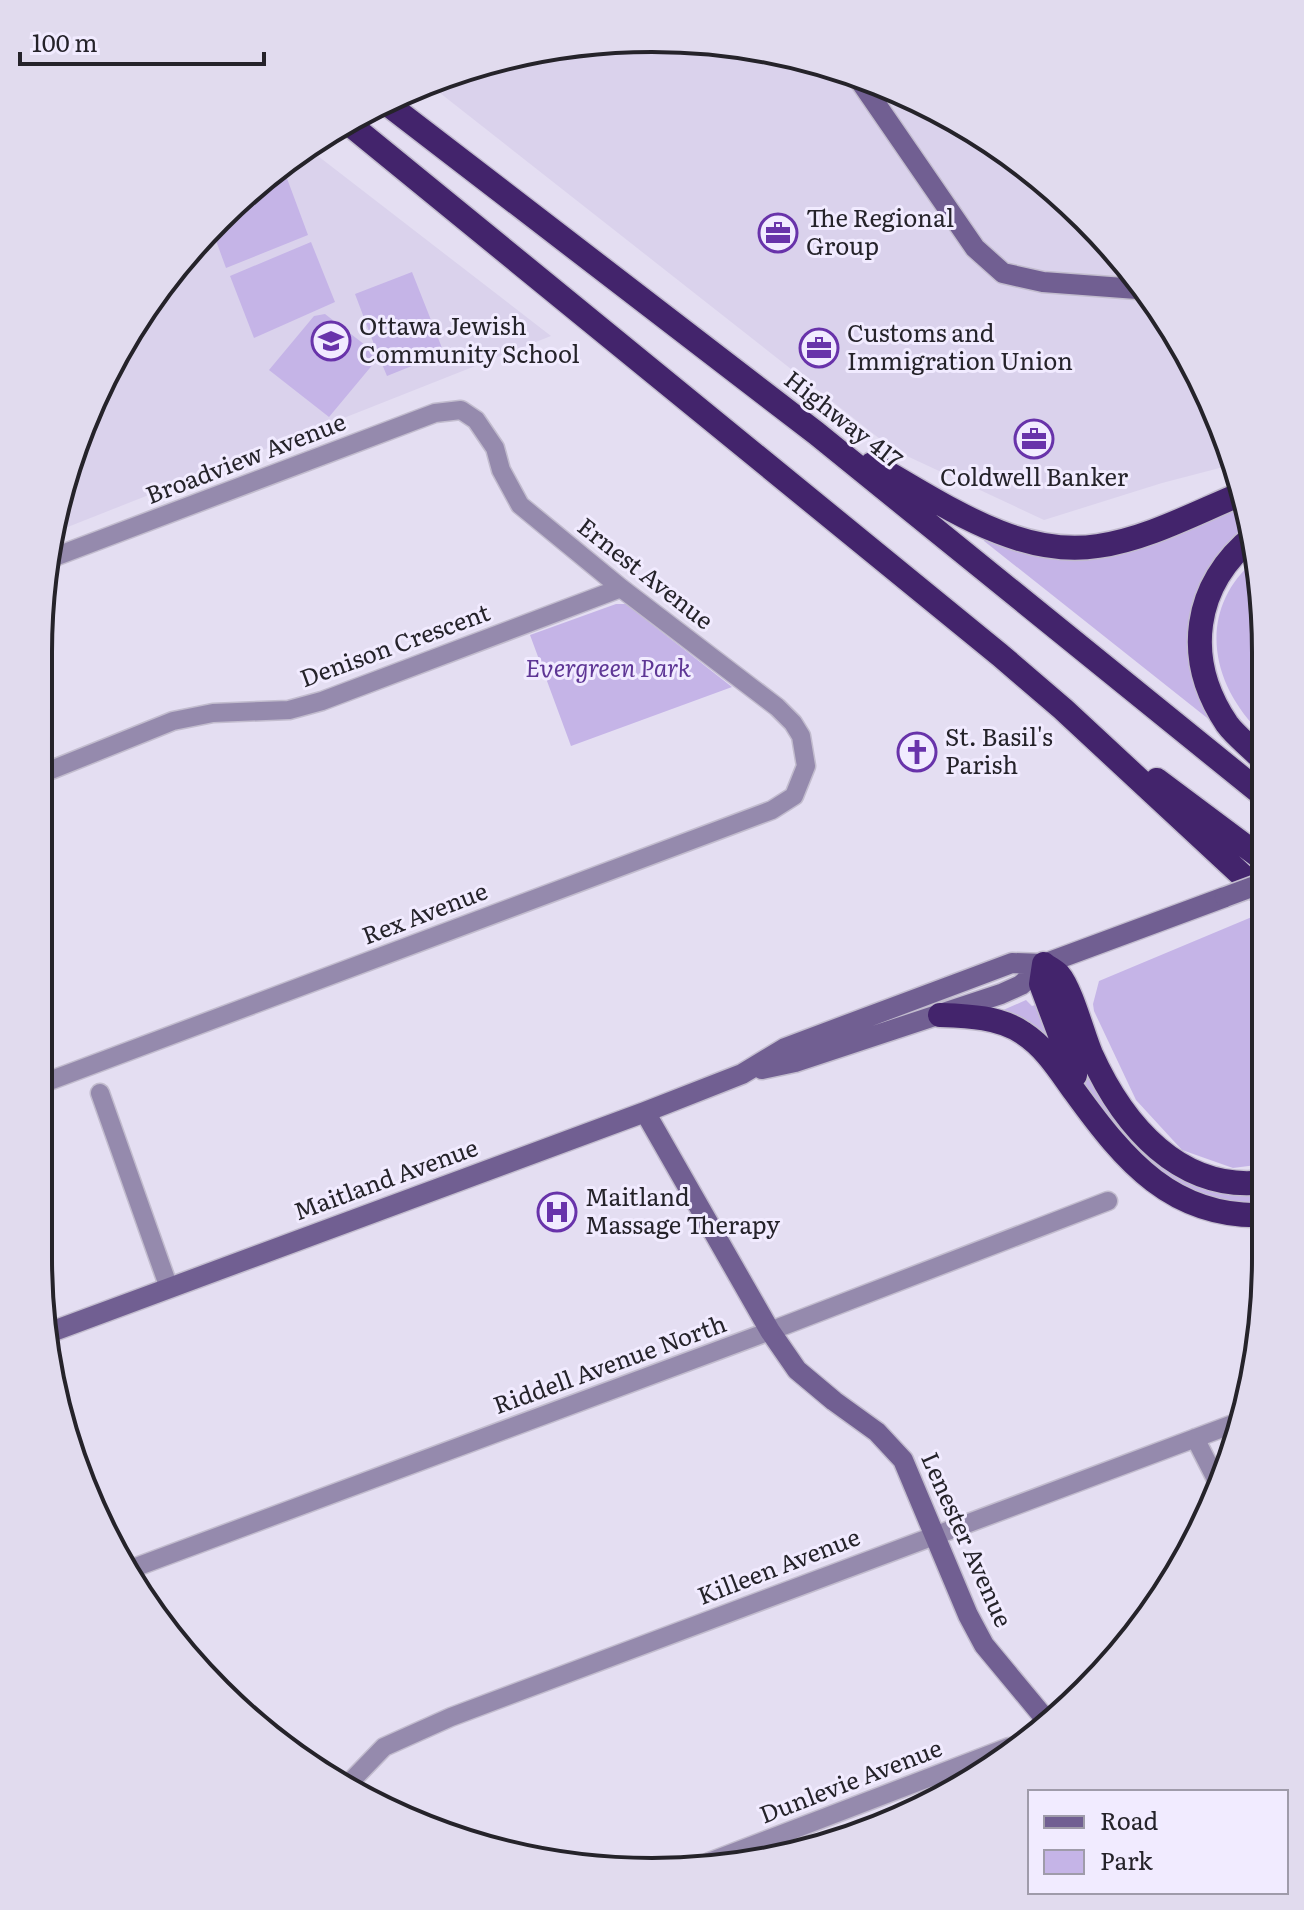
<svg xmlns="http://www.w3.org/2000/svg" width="1304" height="1910" font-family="Literata,serif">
<rect width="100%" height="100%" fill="#e4def2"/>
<path fill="#dad2ec" d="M 652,38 L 772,50 L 887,85 L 993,142 L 1086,218 L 1202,380 L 1231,465 L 1162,483 L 1044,520 L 894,450 L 426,82 L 533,50 Z
M 305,146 L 551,336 L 50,534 L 120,345 L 218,218 Z"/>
<path fill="#c5b4e7" d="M 285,173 L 308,235 L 226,268 L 211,227 C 230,202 257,185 285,173 Z
M 311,242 L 335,302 L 254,338 L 230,276 Z
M 412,272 L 444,353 L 387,376 L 379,357 L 329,417 L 269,370 L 314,316 L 325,314 L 378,355 L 355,294 Z
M 1244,502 L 1252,526 C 1237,543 1218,559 1206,577 C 1175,621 1189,677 1211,721 L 984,541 L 985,537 L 1047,558 L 1075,558 Z
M 1255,560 L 1257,729 C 1209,680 1198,608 1255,560 Z
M 616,604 L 626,604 L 732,687 L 571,746 L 530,635 Z
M 1259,914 L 1264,1164 L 1233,1168 L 1182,1150 L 1136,1100 L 1094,1011 L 1093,1004 L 1099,981 Z
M 1026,1000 L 1032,1006 L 1038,1004 L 1051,1045 L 1001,1011 Z
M 1065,1014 L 1173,1174 C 1202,1191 1231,1199 1265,1193 L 1265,1208 L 1256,1209 L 1175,1188 L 1097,1110 L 1078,1067 Z"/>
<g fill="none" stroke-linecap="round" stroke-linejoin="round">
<defs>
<path id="street" d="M 46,772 L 173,721 L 213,713 L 289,710 L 322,701 L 621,588
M 41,1084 L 772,810 L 794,796 L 806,766 L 801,736 L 793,723 L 777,707 L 621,588 L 520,505 L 501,470 L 495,448 L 476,420 L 461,410 L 435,413 L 49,559
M 100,1093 L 169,1288
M 1195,1438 L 1221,1489
M 128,1570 L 770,1331 L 1108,1201
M 354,1786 L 354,1778 L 384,1747 L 451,1717 L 1241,1421
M 709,1862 L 1009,1747"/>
<path id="secondary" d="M 856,75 L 975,248 L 1003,273 L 1043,282 L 1137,289
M 762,1069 L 795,1062 L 1001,994 L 1021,985 L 1044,964
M 645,1112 L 770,1331 L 797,1370 L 834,1401 L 877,1432 L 903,1460 L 968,1615 L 984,1645 L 1047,1721
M 48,1333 L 645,1112 L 742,1074 L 785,1048 L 1012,963 L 1044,964 L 1225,897"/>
<path id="highway" d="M 385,102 L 816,433 L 1258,791
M 347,122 L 1000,655 L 1063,709 L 1260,892
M 872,464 C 939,501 1017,559 1098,546 C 1147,539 1195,513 1241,494
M 1254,536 C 1193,584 1183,659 1227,724 C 1235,735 1248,745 1258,755
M 1157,780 L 1260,857
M 1044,964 C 1049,968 1055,971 1059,975 C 1071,989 1083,1035 1091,1054 C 1123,1125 1180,1193 1265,1182
M 1044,964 L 1041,984 L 1075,1075
M 940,1015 C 968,1016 1000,1017 1023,1033 C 1046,1048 1059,1070 1075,1092 C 1125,1161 1173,1219 1265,1215"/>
</defs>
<use href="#street" stroke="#c2bcce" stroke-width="21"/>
<use href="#secondary" stroke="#c2bcce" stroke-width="23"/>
<use href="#highway" stroke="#c2bcce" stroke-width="27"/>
<use href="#street" stroke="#958aad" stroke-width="18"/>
<use href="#secondary" stroke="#715f92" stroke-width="20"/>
<use href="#highway" stroke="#43246c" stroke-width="24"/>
<defs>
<path id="secondary-bridge" d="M 1225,897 L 1260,884"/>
</defs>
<use href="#secondary-bridge" stroke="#c2bcce" stroke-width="23" stroke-linecap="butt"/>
<use href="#secondary-bridge" stroke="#715f92" stroke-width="20"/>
</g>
<defs>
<symbol id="office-ring" viewBox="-11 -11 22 22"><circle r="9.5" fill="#f1ebff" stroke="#6833aa" stroke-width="1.5"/><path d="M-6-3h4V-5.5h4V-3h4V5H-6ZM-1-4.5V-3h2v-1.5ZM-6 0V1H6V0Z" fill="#6833aa"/></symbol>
<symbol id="school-ring" viewBox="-11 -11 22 22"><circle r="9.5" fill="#f1ebff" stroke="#6833aa" stroke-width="1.5"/><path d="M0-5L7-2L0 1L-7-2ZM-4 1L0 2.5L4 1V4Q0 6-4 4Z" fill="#6833aa"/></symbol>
<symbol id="church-ring" viewBox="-11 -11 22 22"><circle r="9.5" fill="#f1ebff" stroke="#6833aa" stroke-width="1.5"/><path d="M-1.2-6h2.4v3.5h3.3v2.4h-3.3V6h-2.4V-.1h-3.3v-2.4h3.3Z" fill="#6833aa"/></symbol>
<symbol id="hospital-ring" viewBox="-11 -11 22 22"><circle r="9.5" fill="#f1ebff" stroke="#6833aa" stroke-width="1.5"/><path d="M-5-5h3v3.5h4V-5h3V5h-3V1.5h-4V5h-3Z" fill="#6833aa"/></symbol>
</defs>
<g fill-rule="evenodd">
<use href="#office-ring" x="756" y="211" width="44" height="44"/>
<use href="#school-ring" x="309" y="319" width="44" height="44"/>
<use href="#office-ring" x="797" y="326" width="44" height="44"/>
<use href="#office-ring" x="1012" y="417" width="44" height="44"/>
<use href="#church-ring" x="895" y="730" width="44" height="44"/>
<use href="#hospital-ring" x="535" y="1190" width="44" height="44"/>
</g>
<g text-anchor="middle" stroke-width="6" stroke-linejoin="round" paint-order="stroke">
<g font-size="24" fill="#25232a" stroke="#f1ebff" text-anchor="start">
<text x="806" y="227">The Regional<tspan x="806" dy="28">Group</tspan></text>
<text x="359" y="335">Ottawa Jewish<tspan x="359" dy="28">Community School</tspan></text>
<text x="847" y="342">Customs and<tspan x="847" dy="28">Immigration Union</tspan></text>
<text x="1034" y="486" text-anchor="middle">Coldwell Banker</text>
<text x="945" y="746">St. Basil's<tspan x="945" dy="28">Parish</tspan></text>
<text x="585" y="1206">Maitland<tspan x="585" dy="28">Massage Therapy</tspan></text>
</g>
<g font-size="24" fill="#25232a" stroke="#f1ebff">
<text transform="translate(843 420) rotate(38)" y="8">Highway 417</text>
<text transform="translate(246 459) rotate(-21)" y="8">Broadview Avenue</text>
<text transform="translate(645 574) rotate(38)" y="8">Ernest Avenue</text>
<text transform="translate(395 646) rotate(-20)" y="8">Denison Crescent</text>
<text transform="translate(425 914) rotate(-21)" y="8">Rex Avenue</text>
<text transform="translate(386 1180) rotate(-20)" y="8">Maitland Avenue</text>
<text transform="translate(610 1365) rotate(-20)" y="8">Riddell Avenue North</text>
<text transform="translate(966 1540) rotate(66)" y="8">Lenester Avenue</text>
<text transform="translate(779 1567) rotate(-21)" y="8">Killeen Avenue</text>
<text transform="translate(851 1782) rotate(-21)" y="8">Dunlevie Avenue</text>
</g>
<g font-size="24" font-style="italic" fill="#5e3695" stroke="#f1ebff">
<text x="608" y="677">Evergreen Park</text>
</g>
</g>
<path d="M0 0H1304V1910H0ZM652 52H652A600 600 0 0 1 1252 652V1258A600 600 0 0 1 652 1858H652A600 600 0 0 1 52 1258V652A600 600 0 0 1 652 52Z" fill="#e1dbee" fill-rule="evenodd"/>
<path fill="none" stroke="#25232a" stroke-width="4" d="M652 52H652A600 600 0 0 1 1252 652V1258A600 600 0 0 1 652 1858H652A600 600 0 0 1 52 1258V652A600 600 0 0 1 652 52Z"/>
<rect x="1028" y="1790" width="260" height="104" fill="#f1ebff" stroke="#9f9baa" stroke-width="2"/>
<rect x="1044" y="1816" width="40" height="12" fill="#715f92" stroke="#9f9baa" stroke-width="2"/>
<text x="1100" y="1830" font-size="24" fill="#25232a">Road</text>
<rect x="1044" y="1850" width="40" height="24" fill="#c5b4e7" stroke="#9f9baa" stroke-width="2"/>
<text x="1100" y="1870" font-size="24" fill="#25232a">Park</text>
<path d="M20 52v12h244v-12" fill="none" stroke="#25232a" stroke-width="4"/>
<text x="32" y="52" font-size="24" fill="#25232a" stroke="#f1ebff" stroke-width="6" paint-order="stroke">100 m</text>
</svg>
